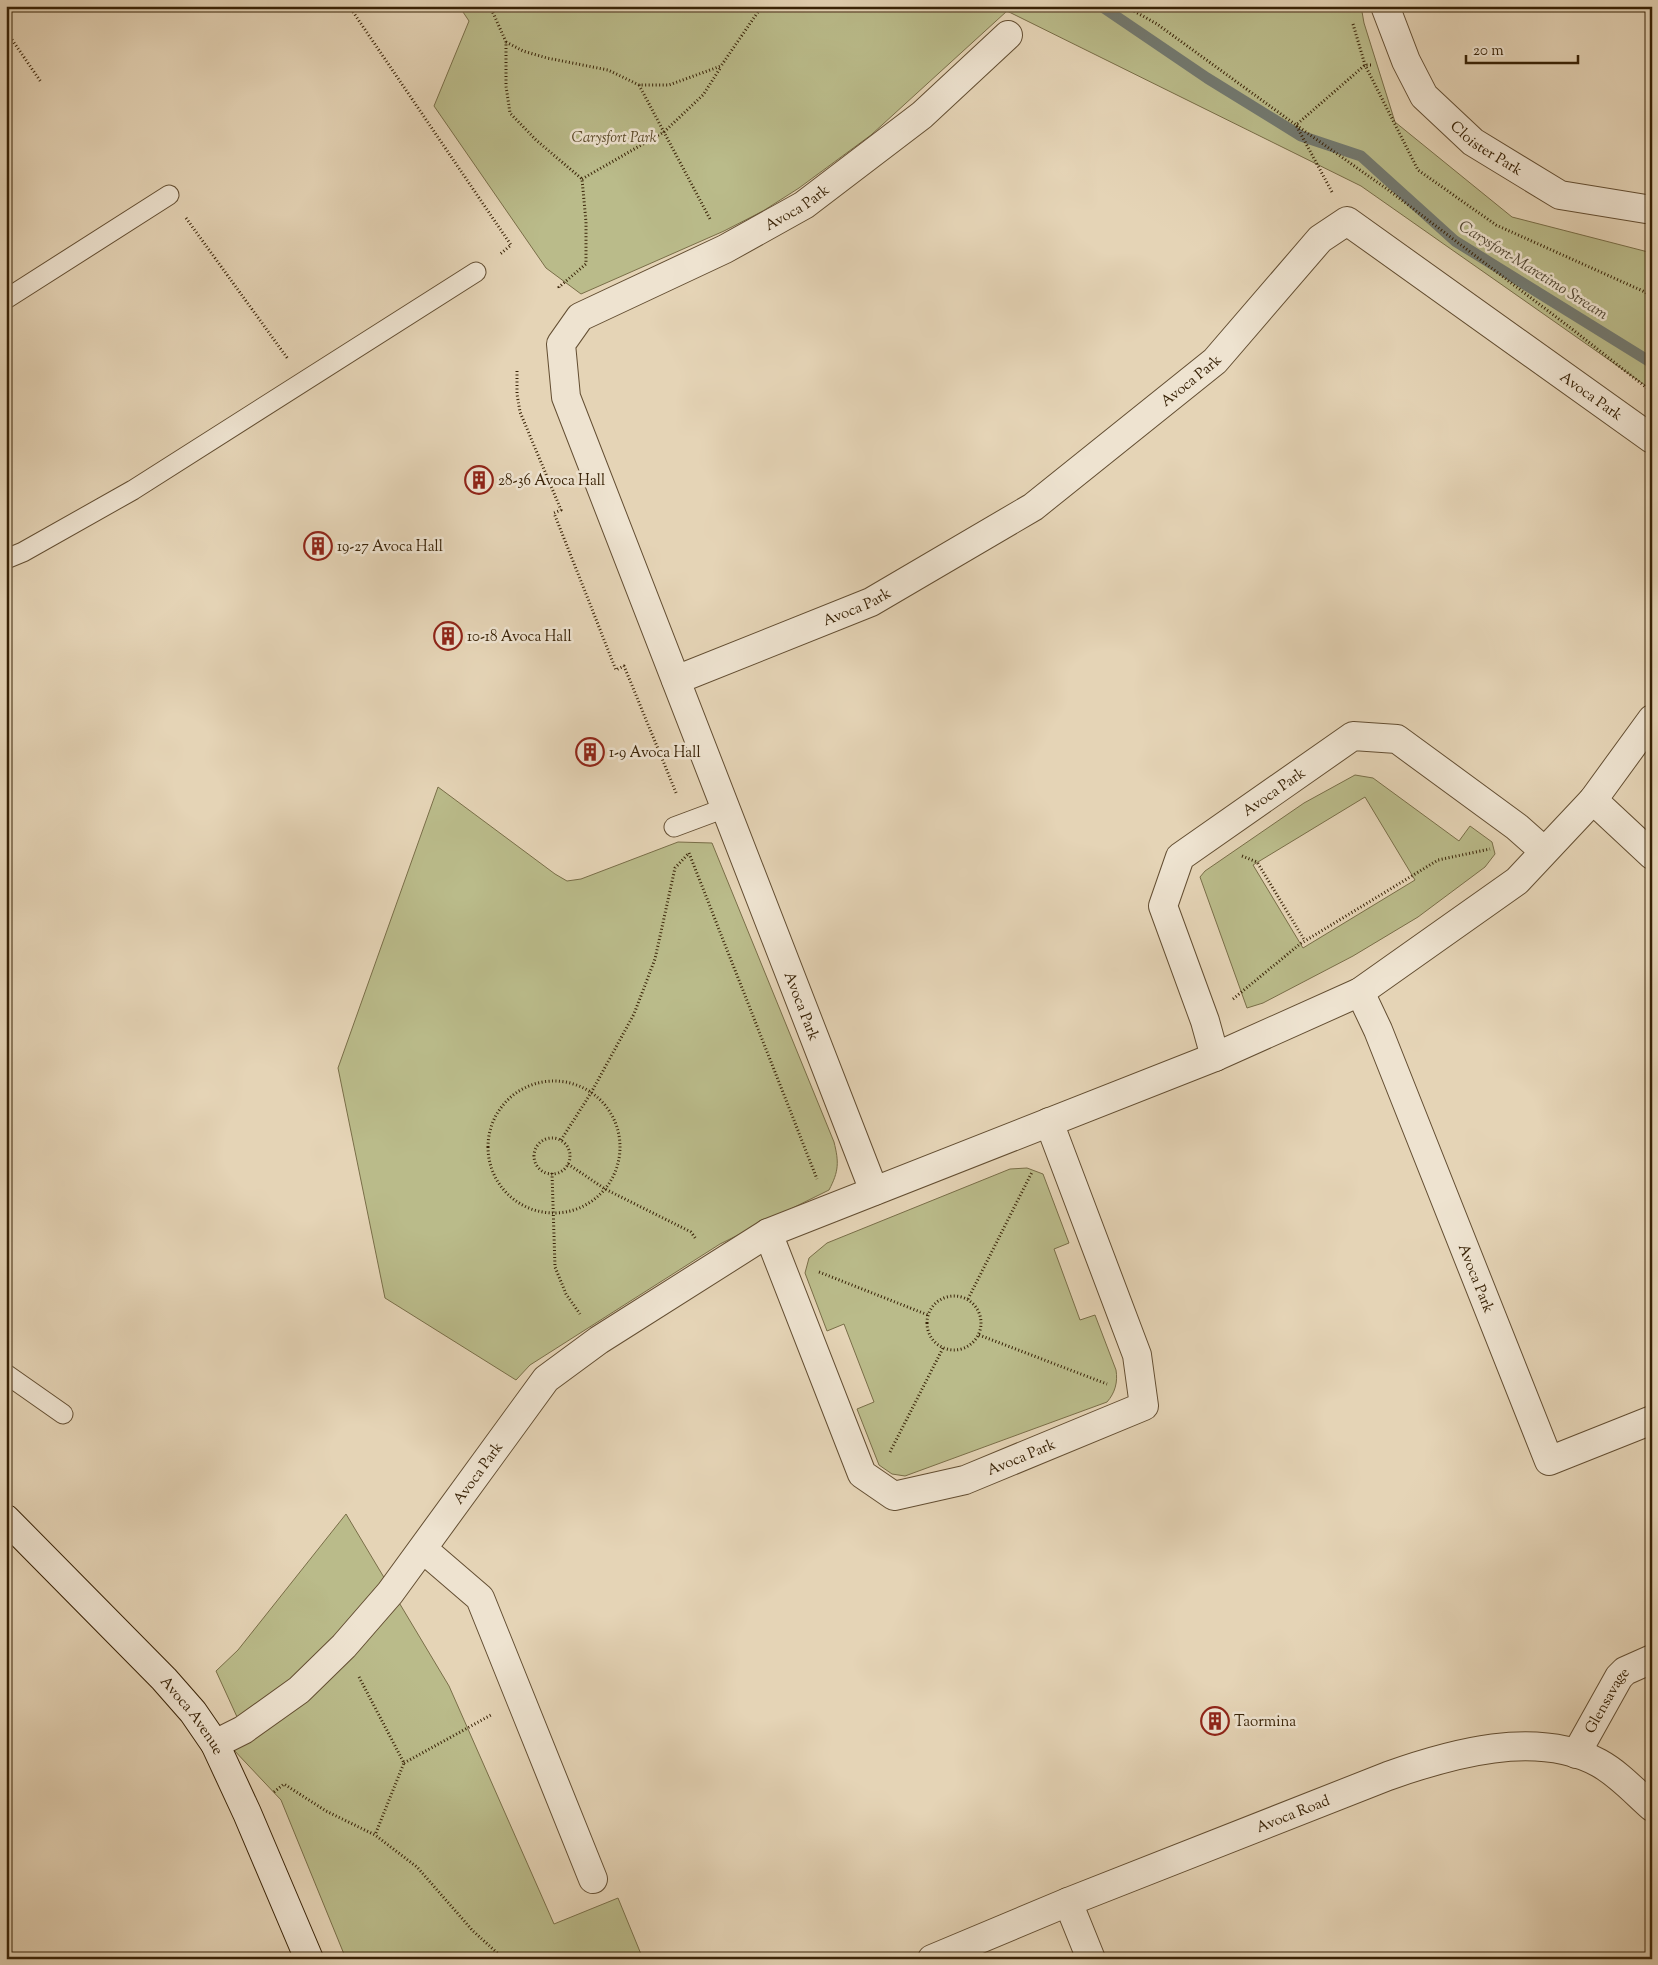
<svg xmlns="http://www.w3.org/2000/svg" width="1658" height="1965" font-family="'Sorts Mill Goudy',serif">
<rect width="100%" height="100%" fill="#e5d4b6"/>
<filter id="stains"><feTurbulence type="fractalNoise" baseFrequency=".004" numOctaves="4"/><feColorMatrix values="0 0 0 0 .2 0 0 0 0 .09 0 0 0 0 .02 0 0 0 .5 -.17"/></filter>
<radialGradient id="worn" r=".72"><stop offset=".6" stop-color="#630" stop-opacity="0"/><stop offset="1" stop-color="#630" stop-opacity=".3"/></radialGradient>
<path fill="#babb8a" stroke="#796e48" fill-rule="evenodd" d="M 459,6 L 1361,6 L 1364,23 L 1395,122 L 1512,217 L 1652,253 L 1652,390 L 1361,186 L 1007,11 L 871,135 L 799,188 L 763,211 L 724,231 L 581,294 L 546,268 L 434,106 L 469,21 Z
M 1355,775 L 1373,778 L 1459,841 L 1470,826 L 1492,842 L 1495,854 L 1485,867 L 1418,917 L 1353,956 L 1263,1003 L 1247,1008 L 1200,877 L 1205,871 L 1304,803 ZM 1365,797 L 1415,880 L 1303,948 L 1253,865 Z
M 438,787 L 555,874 L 567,881 L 581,879 L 678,842 L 712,843 L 834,1142 C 839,1162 839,1171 829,1190 L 720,1244 L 530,1365 L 516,1380 L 385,1298 L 338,1068 Z
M 1027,1168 L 1043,1174 L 1069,1243 L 1054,1249 L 1080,1320 L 1095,1315 L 1116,1370 C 1118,1382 1115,1393 1107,1402 L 905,1476 L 892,1474 L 879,1465 L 857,1409 L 874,1402 L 844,1324 L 827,1331 L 805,1273 L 809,1258 L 827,1243 L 1010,1169 Z
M 346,1514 L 449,1686 L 554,1924 L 618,1898 L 643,1959 L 346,1959 L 281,1800 L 231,1747 L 243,1730 L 216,1671 L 238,1650 Z"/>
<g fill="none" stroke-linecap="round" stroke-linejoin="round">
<path stroke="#737a71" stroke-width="11" d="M 1101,6 L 1207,78 L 1301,136 L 1361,156 L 1455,241 L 1652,363"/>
<defs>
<path id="lane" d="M 6,299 L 169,195
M 6,559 L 23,552 L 133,490 L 476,272
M 674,827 L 725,808
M 6,1374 L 63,1414"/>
<g id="street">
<path id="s1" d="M 1385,6 L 1406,61 L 1424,96 L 1473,142 L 1560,195 L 1652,210"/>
<path id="s2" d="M 676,680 L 871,602 L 1033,507 L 1215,361 L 1320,239 L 1347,221 L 1652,439"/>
<path d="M 1593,800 L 1652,855"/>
<path id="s3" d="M 1360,992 L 1378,1030 L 1549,1461 L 1652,1420"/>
<path id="s4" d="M 1215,1057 L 1205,1021 L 1163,906 L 1180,857 L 1353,736 L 1397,739 L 1517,827 L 1544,851"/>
<path id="s5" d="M 874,1191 L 566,397 L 561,344 L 580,317 L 725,249 L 804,205 L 922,115 L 1008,35"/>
<path id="s6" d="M 768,1233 L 862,1474 L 894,1496 L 965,1480 L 1144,1406 L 1137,1355 L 1049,1122"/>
<path d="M 423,1549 L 480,1598 L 593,1879"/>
<path id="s7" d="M 215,1744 L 243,1730 L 299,1690 L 344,1646 L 390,1593 L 546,1379 L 599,1340 L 768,1233 L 1215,1057 L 1360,992 L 1517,881 L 1593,800 L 1652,719"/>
<path id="s8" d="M 1576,1754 L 1619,1677 L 1625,1671 L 1652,1659"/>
<path d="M 1068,1902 L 1091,1959"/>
<path id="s9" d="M 932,1959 L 1068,1902 L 1388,1776 C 1450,1754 1536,1729 1599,1763 C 1619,1774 1635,1792 1652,1807"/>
</g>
<g id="secondary">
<path id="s10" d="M 6,1519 L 164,1679 L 193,1712 L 215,1744 L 247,1813 L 309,1959"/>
</g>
</defs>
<use href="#lane" stroke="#634e32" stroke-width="21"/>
<use href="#street" stroke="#634e32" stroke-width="30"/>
<use href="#secondary" stroke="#382206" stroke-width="30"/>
<path stroke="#382206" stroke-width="3" stroke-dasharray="1 2.5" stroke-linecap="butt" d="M 349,6 L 511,245 L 499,255
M 490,6 L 506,42 L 506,86 L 510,113 L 536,140 L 582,179 L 586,222 L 586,264 L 559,287 L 560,290
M 1125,6 L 1157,24 L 1296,125 L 1332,192
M 1353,24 L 1365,65 L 1418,170 L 1496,225 L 1645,292 L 1652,299
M 6,31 L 41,82
M 506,42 L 523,51 L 547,58 L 608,70 L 639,85 L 669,85 L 721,66 L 762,6
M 1371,65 L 1365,65 L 1296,125 L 1387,189 L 1572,329 L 1652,392
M 639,85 L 710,219
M 582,179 L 664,132 L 703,95 L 721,67
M 186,218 L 288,359
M 517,371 L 517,394 L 520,412 L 561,510 L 554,513 L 616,670 L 624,666 L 677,795
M 689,853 L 817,1179
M 1242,856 L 1257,862 L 1305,941
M 1233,999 L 1300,944 L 1438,860 L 1490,849
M488 1147a66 66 0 1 1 132 0a66 66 0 1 1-132 0Z
M534 1156a18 18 0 1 1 36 0a18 18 0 1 1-36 0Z
M 561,1140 L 591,1093 L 634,1014 L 655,959 L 675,868 L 688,854
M 568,1164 L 605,1189 L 691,1232 L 696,1239
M 552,1173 L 555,1267 L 566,1294 L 580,1314
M 819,1272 L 928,1315
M927 1323a27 27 0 1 1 54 0a27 27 0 1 1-54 0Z
M 968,1299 L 1032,1172
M 979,1335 L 1107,1384
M 890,1452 L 943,1348
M 359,1677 L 404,1763 L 375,1835
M 404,1763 L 491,1715
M 274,1792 L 284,1784 L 326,1811 L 375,1835 L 417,1867 L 473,1931 L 504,1959"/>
<use href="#lane" stroke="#eee3d0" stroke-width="19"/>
<use href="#street" stroke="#eee3d0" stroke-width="28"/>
<use href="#secondary" stroke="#eee3d0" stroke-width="28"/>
</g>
<defs>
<symbol id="building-ring" viewBox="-11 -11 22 22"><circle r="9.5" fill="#eee3d0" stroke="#8f2418" stroke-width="1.5"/><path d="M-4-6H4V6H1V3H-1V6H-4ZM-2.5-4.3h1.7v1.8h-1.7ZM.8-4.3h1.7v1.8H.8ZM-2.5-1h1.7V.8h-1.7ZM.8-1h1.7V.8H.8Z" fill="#8f2418"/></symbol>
</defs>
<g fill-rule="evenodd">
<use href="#building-ring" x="463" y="464" width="32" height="32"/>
<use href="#building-ring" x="302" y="530" width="32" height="32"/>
<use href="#building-ring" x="432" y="620" width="32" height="32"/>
<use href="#building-ring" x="574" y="736" width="32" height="32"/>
<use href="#building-ring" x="1199" y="1705" width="32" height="32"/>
</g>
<g text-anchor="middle" stroke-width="5" stroke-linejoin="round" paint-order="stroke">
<g font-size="15" font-style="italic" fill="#584827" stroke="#eee3d0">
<text x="614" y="142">Carysfort Park</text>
</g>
<g font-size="15" fill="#382206" stroke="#eee3d0">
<text dy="5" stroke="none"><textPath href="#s1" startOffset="180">Cloister Park</textPath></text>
<text dy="5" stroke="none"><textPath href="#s5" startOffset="1181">Avoca Park</textPath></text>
<text dy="5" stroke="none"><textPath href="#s2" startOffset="600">Avoca Park</textPath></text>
<text dy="5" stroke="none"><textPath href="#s2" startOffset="1125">Avoca Park</textPath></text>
<text dy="5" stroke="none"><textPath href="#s2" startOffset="195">Avoca Park</textPath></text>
<text dy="5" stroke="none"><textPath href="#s4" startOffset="326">Avoca Park</textPath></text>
<text transform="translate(802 1006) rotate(69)" y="5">Avoca Park</text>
<text dy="5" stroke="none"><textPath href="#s3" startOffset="309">Avoca Park</textPath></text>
<text dy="5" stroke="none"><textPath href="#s6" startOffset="431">Avoca Park</textPath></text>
<text dy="5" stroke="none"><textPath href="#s7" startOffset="382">Avoca Park</textPath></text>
<text dy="5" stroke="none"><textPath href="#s8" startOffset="62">Glensavage</textPath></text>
<text dy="5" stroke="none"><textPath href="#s10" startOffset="271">Avoca Avenue</textPath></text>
<text dy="5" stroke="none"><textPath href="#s9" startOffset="389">Avoca Road</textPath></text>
</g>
<g font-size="15" fill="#382206" stroke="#eee3d0" text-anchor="start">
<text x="498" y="485">28-36 Avoca Hall</text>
<text x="337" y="551">19-27 Avoca Hall</text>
<text x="467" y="641">10-18 Avoca Hall</text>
<text x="609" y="757">1-9 Avoca Hall</text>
<text x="1234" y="1726">Taormina</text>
</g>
<g font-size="16" font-style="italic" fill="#514733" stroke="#eee3d0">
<text transform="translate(1534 269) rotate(32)" y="6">Carysfort-Maretimo Stream</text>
</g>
</g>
<rect width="1658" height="1965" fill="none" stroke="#e5d4b6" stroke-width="25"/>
<rect x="8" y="8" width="1643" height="1950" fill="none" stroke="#382206" stroke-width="2.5"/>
<rect x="12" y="12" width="1633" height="1940" fill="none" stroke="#382206"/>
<path d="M1466 55v8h112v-8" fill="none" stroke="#382206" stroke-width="2.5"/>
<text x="1473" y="55" font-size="15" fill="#382206" stroke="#eee3d0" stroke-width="4" paint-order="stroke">20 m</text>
<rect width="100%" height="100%" filter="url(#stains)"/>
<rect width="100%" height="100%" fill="url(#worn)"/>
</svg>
